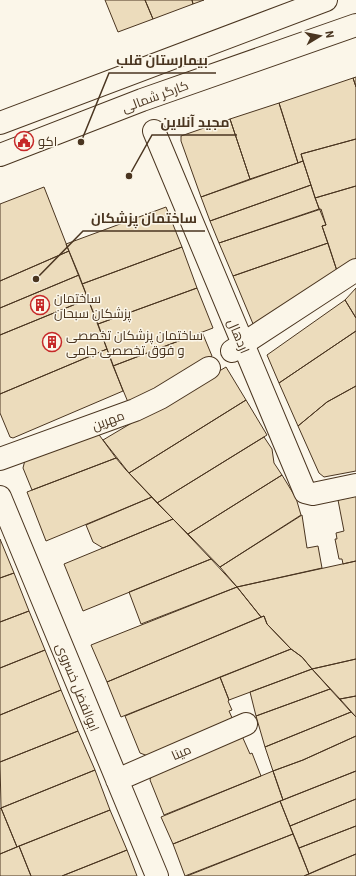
<svg xmlns="http://www.w3.org/2000/svg" width="356" height="876" font-family="'Roboto Condensed',Cairo,sans-serif">
<rect width="100%" height="100%" fill="#fbf6e9"/>
<path fill="#ecdcbc" stroke="#4a3520" d="M 105,0 L 145,0 L 153,19 L 118,32 Z
M 145,0 L 192,0 L 193,4 L 153,19 Z
M 192,0 L 204,0 L 193,4 Z
M 356,77 L 356,87 L 353,78 Z
M 353,78 L 356,87 L 356,139 L 301,154 L 303,161 L 298,163 L 279,103 Z
M 279,103 L 298,163 L 250,179 L 230,119 Z
M 230,119 L 250,179 L 201,197 L 181,141 L 181,136 Z
M 356,139 L 356,186 L 315,198 L 301,154 Z
M 303,161 L 311,185 L 210,221 L 201,197 Z
M 311,185 L 319,209 L 219,243 L 210,221 Z
M 356,186 L 356,263 L 338,274 L 322,226 L 326,225 L 315,198 Z
M 44,187 L 69,251 L 0,281 L 0,204 Z
M 166,207 L 182,247 L 82,284 L 66,244 Z
M 321,209 L 326,225 L 322,226 L 328,243 L 233,276 L 219,243 Z
M 328,243 L 338,274 L 256,331 L 233,276 Z
M 182,247 L 197,288 L 98,324 L 82,284 Z
M 69,251 L 79,275 L 0,308 L 0,281 Z
M 79,275 L 88,299 L 0,335 L 0,308 Z
M 197,288 L 213,328 L 113,366 L 98,324 Z
M 356,288 L 356,318 L 345,300 Z
M 88,299 L 107,349 L 0,394 L 0,335 Z
M 345,300 L 356,318 L 356,331 L 279,383 L 267,355 Z
M 356,331 L 356,386 L 327,402 L 298,426 L 279,383 Z
M 202,332 L 212,356 L 176,381 L 130,407 L 113,366 Z
M 107,349 L 123,391 L 13,438 L 10,437 L 0,413 L 0,394 Z
M 226,367 L 246,400 L 129,473 L 103,440 Z
M 356,386 L 356,471 L 324,477 L 319,473 L 298,426 L 327,402 Z
M 246,400 L 267,435 L 157,503 L 129,473 Z
M 97,432 L 116,458 L 32,490 L 23,468 L 25,460 Z
M 264,437 L 272,449 L 274,463 L 282,475 L 188,534 L 157,503 Z
M 116,458 L 126,470 L 152,497 L 46,541 L 27,492 Z
M 282,475 L 296,498 L 301,515 L 220,567 L 188,534 Z
M 356,496 L 356,561 L 343,564 L 342,559 L 339,559 L 335,539 L 337,539 L 336,533 L 344,531 L 338,500 Z
M 152,497 L 173,519 L 103,548 L 93,542 L 86,525 Z
M 302,515 L 307,548 L 318,546 L 322,568 L 237,587 L 220,567 Z
M 173,519 L 211,559 L 83,611 L 64,564 Z
M 0,539 L 14,573 L 0,578 Z
M 211,559 L 237,587 L 141,624 L 129,592 Z
M 356,561 L 356,659 L 312,669 L 302,657 L 291,649 L 267,624 L 264,616 L 261,617 L 237,587 Z
M 14,573 L 29,611 L 0,622 L 0,578 Z
M 237,587 L 261,617 L 107,682 L 91,645 Z
M 29,611 L 45,650 L 0,668 L 0,622 Z
M 264,616 L 267,624 L 291,649 L 121,717 L 107,682 Z
M 291,649 L 302,657 L 312,669 L 229,700 L 220,677 Z
M 45,650 L 61,690 L 0,715 L 0,668 Z
M 356,659 L 356,696 L 340,699 L 312,669 Z
M 312,669 L 330,689 L 256,716 L 250,692 Z
M 220,677 L 229,700 L 228,701 L 232,710 L 229,711 L 233,720 L 148,756 L 140,753 L 125,716 Z
M 330,689 L 351,712 L 265,747 L 256,716 Z
M 61,690 L 78,731 L 0,762 L 0,715 Z
M 356,696 L 356,717 L 340,699 Z
M 351,712 L 356,717 L 356,736 L 303,760 L 273,771 L 265,747 Z
M 78,731 L 95,770 L 1,808 L 0,762 Z
M 242,736 L 250,754 L 252,753 L 261,776 L 164,815 L 150,780 L 152,773 Z
M 356,736 L 356,771 L 283,800 L 273,771 L 303,760 Z
M 95,770 L 110,810 L 17,847 L 1,808 Z
M 273,771 L 283,800 L 173,844 L 161,817 Z
M 356,771 L 356,799 L 290,826 L 280,801 Z
M 356,799 L 356,826 L 299,848 L 290,826 Z
M 280,801 L 293,834 L 185,876 L 173,844 Z
M 1,808 L 17,847 L 0,854 L 0,809 Z
M 110,810 L 127,850 L 62,876 L 31,876 L 19,846 Z
M 356,826 L 356,854 L 309,874 L 299,848 Z
M 293,834 L 309,874 L 304,876 L 187,876 Z
M 19,846 L 31,876 L 0,876 L 0,854 Z
M 127,850 L 137,876 L 62,876 L 105,859 Z
M 356,854 L 356,876 L 304,876 L 322,868 Z"/>
<g fill="none" stroke-linecap="round" stroke-linejoin="round">
<defs>
<path id="minor" d="M 154,131 L 305,492 L 313,494 L 356,485
M 232,351 L 356,270
M 0,459 L 135,410 L 160,398 L 209,368
M 0,497 L 157,876
M 117,780 L 246,724"/>
<path id="major" d="M 0,123 L 326,0
M 0,155 L 142,100 L 356,25"/>
</defs>
<use href="#minor" stroke="#4a3520" stroke-width="24"/>
<use href="#major" stroke="#4a3520" stroke-width="24"/>
<use href="#minor" stroke="#fbf6e9" stroke-width="22"/>
<use href="#major" stroke="#fbf6e9" stroke-width="22"/>
</g>
<defs>
<symbol id="civic-ring" viewBox="-11 -11 22 22"><circle r="9.5" fill="#fbf6e9" stroke="#c62828" stroke-width="1.5"/><path d="M-.6-6.5H3V-4.5H.6V-3L4-1V1h2V6H-6V1h2V-1L-.6-3ZM-1.2 2.5V6h2.4V2.5Z" fill="#c62828"/></symbol>
<symbol id="building-ring" viewBox="-11 -11 22 22"><circle r="9.5" fill="#fbf6e9" stroke="#c62828" stroke-width="1.5"/><path d="M-4-6H4V6H1V3H-1V6H-4ZM-2.5-4.3h1.7v1.8h-1.7ZM.8-4.3h1.7v1.8H.8ZM-2.5-1h1.7V.8h-1.7ZM.8-1h1.7V.8H.8Z" fill="#c62828"/></symbol>
</defs>
<g fill-rule="evenodd">
<use href="#civic-ring" x="13" y="130" width="22" height="22"/>
<use href="#building-ring" x="29" y="294" width="22" height="22"/>
<use href="#building-ring" x="41" y="331" width="22" height="22"/>
</g>
<g text-anchor="middle" stroke-width="3" stroke-linejoin="round" paint-order="stroke">
<g font-size="13" fill="#4a3520" stroke="#fbf6e9">
<text transform="translate(155 96) rotate(-20)" y="5">کارگر شمالی</text>
<text transform="translate(239 336) rotate(67)" y="5">اردهال</text>
<text transform="translate(108 420) rotate(-20)" y="5">مهرین</text>
<text transform="translate(78 687) rotate(68)" y="5">ابوالفضل خسروی</text>
<text transform="translate(181 752) rotate(-24)" y="5">مینا</text>
</g>
<g font-size="13" fill="#4a3520" stroke="#fbf6e9" text-anchor="start">
<text x="38" y="146">اکو</text>
<text x="54" y="303">ساختمان<tspan x="54" dy="15">پزشکان سبحان</tspan></text>
<text x="66" y="340">ساختمان پزشکان تخصصی<tspan x="66" dy="15">و فوق تخصصی جامی</tspan></text>
</g>
</g>
<path fill="none" stroke="#4a3520" stroke-width="1.5" d="M81 142L109 73H216M129 176L152 135H237M36 279L83 231H205"/>
<g fill="#4a3520" stroke="#fbf6e9" stroke-width="1.5">
<circle cx="81" cy="142" r="4"/>
<circle cx="129" cy="176" r="4"/>
<circle cx="36" cy="279" r="4"/>
</g>
<g font-size="14" text-anchor="middle" font-weight="bold" fill="#4a3520" stroke="#fbf6e9" stroke-width="3" stroke-linejoin="round" paint-order="stroke">
<text x="162" y="65">بیمارستان قلب</text>
<text x="195" y="127">مجید آنلاین</text>
<text x="144" y="223">ساختمان پزشکان</text>
</g>
<g transform="translate(320 36) rotate(80)" stroke="#fbf6e9" stroke-width="3" paint-order="stroke">
<path d="M0-3L7 15L0 10L-7 15Z" fill="#4a3520"/>
<text y="-6" font-size="11" font-weight="bold" text-anchor="middle" fill="#4a3520">N</text>
</g>
</svg>
